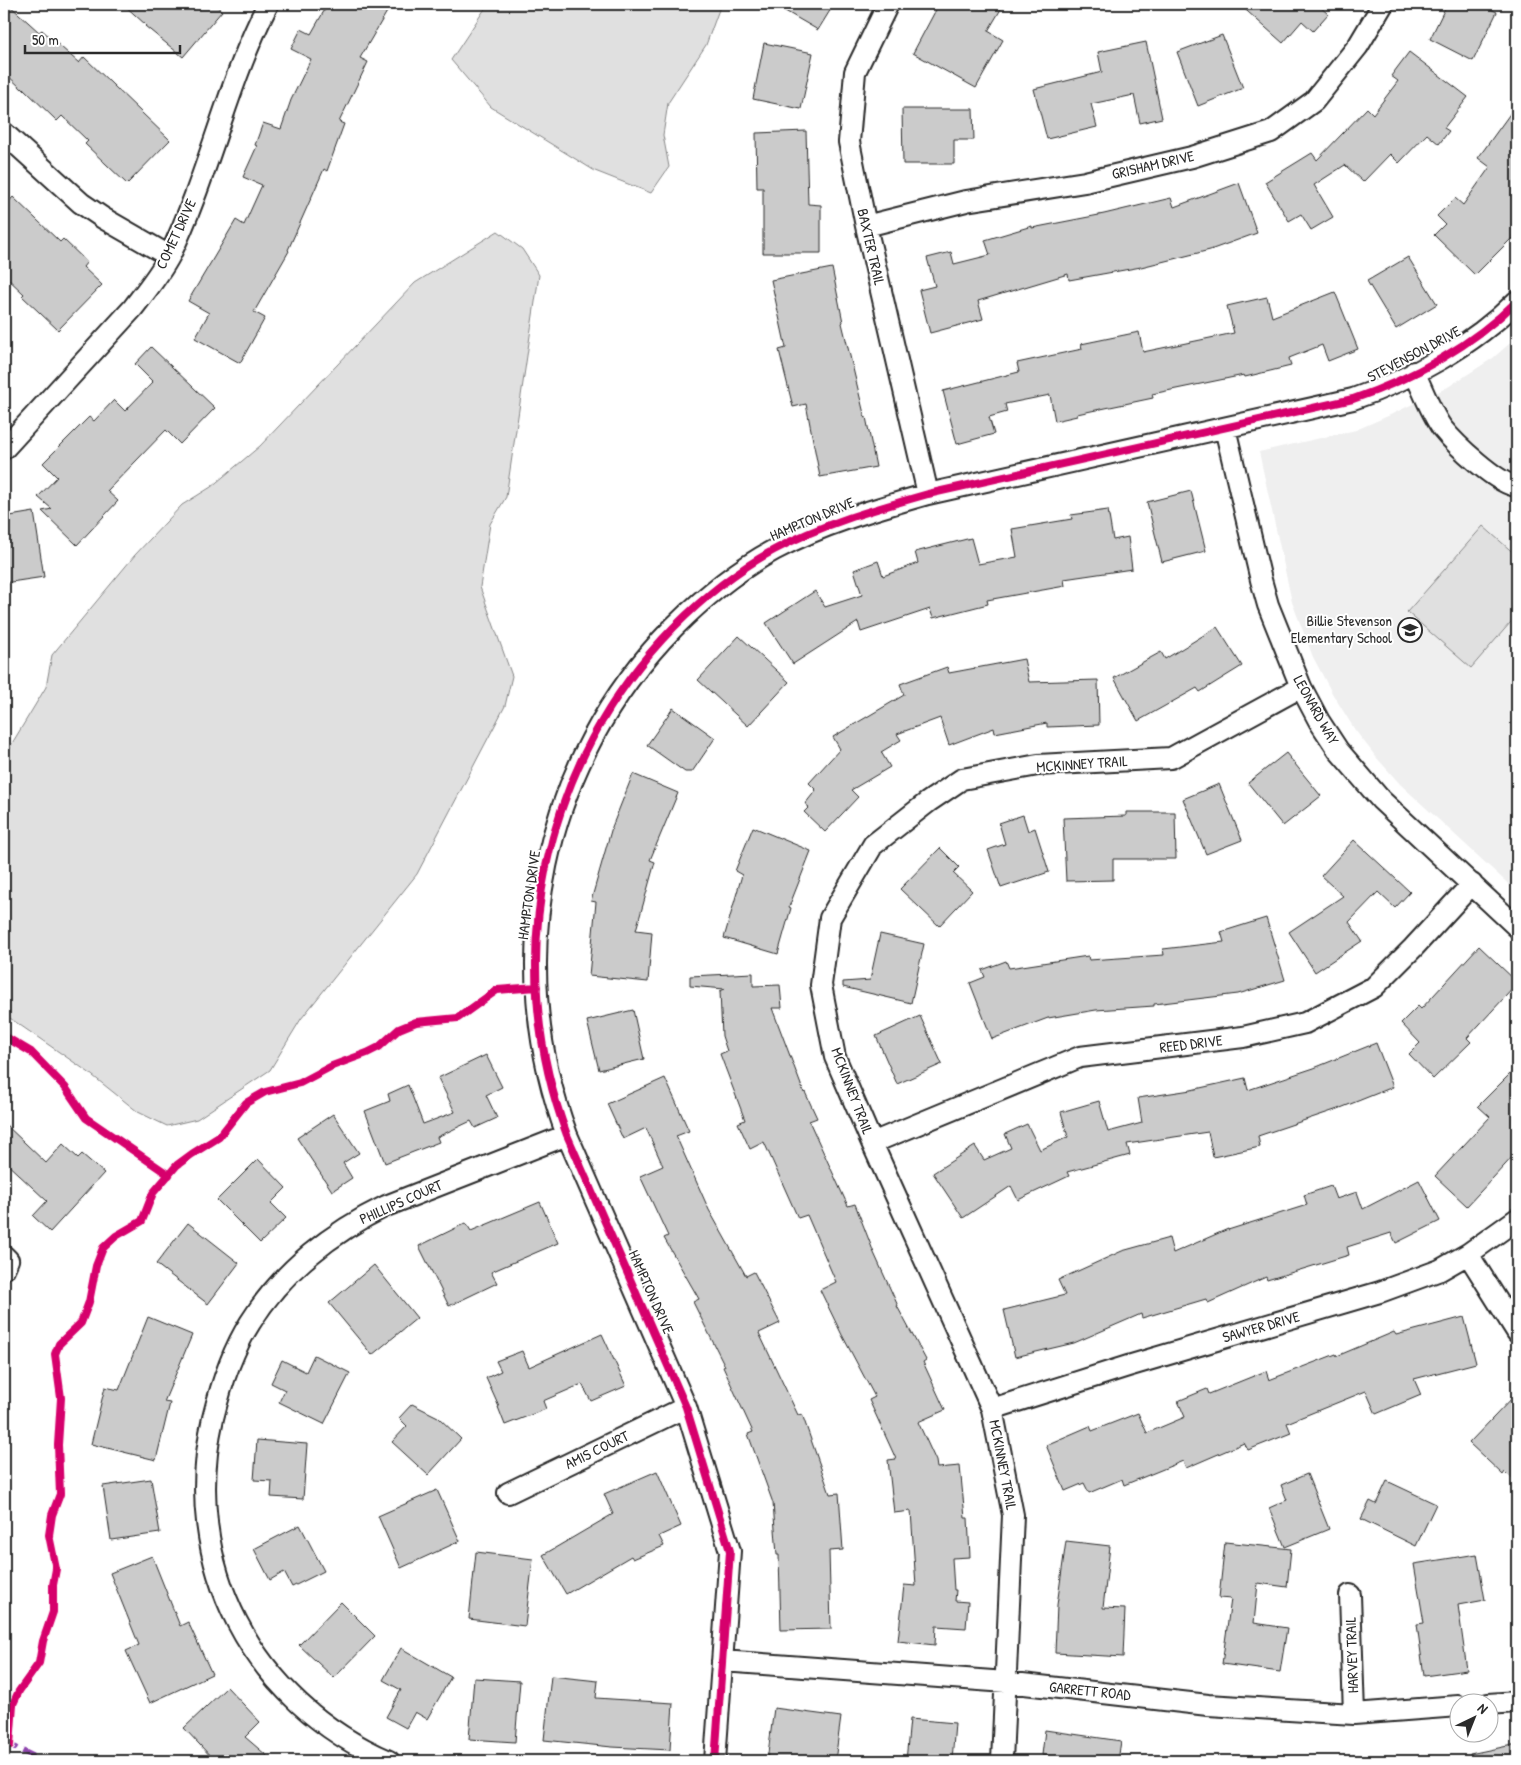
<svg xmlns="http://www.w3.org/2000/svg" width="1521" height="1765" font-family="'Patrick Hand',sans-serif">
<rect width="100%" height="100%" fill="#fff"/>
<filter id="ink" filterUnits="userSpaceOnUse"><feTurbulence type="fractalNoise" baseFrequency=".02" numOctaves="2"/><feDisplacementMap in="SourceGraphic" scale="10" xChannelSelector="R" yChannelSelector="G"/><feConvolveMatrix kernelMatrix="1 2 1 2 8 2 1 2 1" color-interpolation-filters="sRGB"/></filter>
<g filter="url(#ink)">
<path fill="#efefef" d="M 1517,337 L 1517,892 L 1400,784 L 1376,757 L 1355,730 L 1332,693 L 1313,657 L 1292,602 L 1259,452 L 1356,430 L 1388,416 L 1448,387 L 1493,358 Z"/>
<path fill="#e0e0e0" stroke="#868686" d="M 488,4 L 721,4 L 706,45 L 668,103 L 663,135 L 669,167 L 651,193 L 595,171 L 491,107 L 451,60 Z
M 498,231 L 522,249 L 539,275 L 506,497 L 490,524 L 480,587 L 512,676 L 505,706 L 417,874 L 301,1019 L 270,1070 L 197,1119 L 167,1126 L 138,1112 L 88,1072 L 4,1014 L 4,767 L 11,745 L 46,687 L 52,655 L 135,555 L 182,505 L 211,487 L 260,446 L 415,283 Z
M 1483,526 L 1517,556 L 1517,615 L 1471,668 L 1407,612 Z"/>
<path fill="#cbcbcb" stroke="#2b2b2b" d="M 4,4 L 8,4 L 39,32 L 42,30 L 79,63 L 84,57 L 170,140 L 127,184 L 85,144 L 88,141 L 62,116 L 57,121 L 23,88 L 22,89 L 4,72 Z
M 123,4 L 214,4 L 222,11 L 183,57 L 145,26 L 146,25 Z
M 328,4 L 378,4 L 388,10 L 360,58 L 368,62 L 339,122 L 344,124 L 327,171 L 324,169 L 288,250 L 289,251 L 254,312 L 265,318 L 240,363 L 195,338 L 209,313 L 188,301 L 236,220 L 244,225 L 262,185 L 243,177 L 257,146 L 255,145 L 263,123 L 281,129 L 291,100 L 311,59 L 291,49 L 301,29 L 311,34 Z
M 773,4 L 834,4 L 818,30 Z
M 939,4 L 1004,4 L 988,31 L 1003,40 L 976,88 L 913,53 Z
M 1239,4 L 1317,4 L 1328,14 L 1313,31 L 1302,21 L 1283,43 Z
M 1447,4 L 1480,4 L 1497,12 L 1473,61 L 1430,39 Z
M 1222,35 L 1243,88 L 1198,106 L 1177,52 Z
M 1146,42 L 1162,118 L 1140,123 L 1134,95 L 1091,104 L 1097,127 L 1047,139 L 1034,89 L 1102,72 L 1098,52 Z
M 764,43 L 813,53 L 801,109 L 753,99 Z
M 1409,52 L 1468,97 L 1444,128 L 1449,131 L 1439,144 L 1427,134 L 1399,163 L 1390,154 L 1363,182 L 1345,165 L 1314,185 L 1333,217 L 1311,230 L 1301,214 L 1289,221 L 1265,182 L 1312,153 L 1317,160 L 1367,108 L 1373,114 L 1398,81 L 1391,76 Z
M 1517,104 L 1517,233 L 1475,275 L 1434,235 L 1445,224 L 1437,216 L 1455,198 L 1463,205 L 1490,167 L 1478,158 Z
M 902,109 L 973,109 L 974,140 L 954,140 L 954,164 L 903,164 Z
M 806,131 L 808,204 L 821,205 L 821,253 L 763,253 L 763,188 L 757,188 L 756,133 Z
M 1239,183 L 1257,233 L 1210,250 L 1141,267 L 1069,280 L 1068,274 L 978,301 L 983,319 L 930,333 L 919,290 L 935,286 L 927,258 L 951,252 L 954,264 L 990,255 L 985,240 L 1032,226 L 1032,228 L 1104,214 L 1171,198 L 1174,207 Z
M 13,197 L 60,242 L 63,239 L 87,262 L 83,267 L 102,285 L 58,330 L 22,296 L 24,294 L 4,275 L 4,207 Z
M 1408,257 L 1437,304 L 1396,329 L 1367,281 Z
M 832,268 L 843,322 L 842,323 L 865,418 L 866,417 L 876,467 L 820,477 L 806,404 L 793,407 L 779,350 L 786,348 L 771,280 Z
M 1335,292 L 1358,349 L 1328,361 L 1322,345 L 1289,358 L 1291,366 L 1245,377 L 1244,375 L 1152,394 L 1153,398 L 1077,414 L 1077,416 L 1055,421 L 1050,395 L 1005,404 L 1007,412 L 989,417 L 994,434 L 957,444 L 943,391 L 1019,372 L 1017,363 L 1082,349 L 1081,344 L 1139,332 L 1143,352 L 1234,333 L 1227,306 L 1267,297 L 1272,317 Z
M 151,347 L 215,408 L 180,444 L 166,430 L 107,491 L 118,501 L 77,545 L 42,511 L 52,509 L 38,497 L 57,477 L 43,463 L 89,417 L 94,421 L 114,400 L 125,411 L 153,382 L 135,364 Z
M 1191,491 L 1206,551 L 1162,562 L 1147,502 Z
M 1108,510 L 1113,540 L 1128,537 L 1132,569 L 1064,579 L 1065,586 L 987,600 L 988,604 L 933,618 L 930,609 L 861,632 L 858,622 L 793,664 L 766,623 L 815,591 L 825,607 L 862,595 L 854,570 L 878,561 L 883,576 L 918,563 L 915,552 L 971,538 L 978,564 L 1017,557 L 1012,529 L 1072,519 L 1071,515 Z
M 34,512 L 44,577 L 4,583 L 4,517 Z
M 1217,627 L 1242,666 L 1200,692 L 1197,688 L 1138,721 L 1114,678 L 1161,652 L 1165,659 Z
M 739,636 L 789,682 L 748,726 L 698,680 Z
M 1024,659 L 1029,682 L 1098,680 L 1099,725 L 1047,727 L 1047,723 L 995,733 L 994,728 L 949,745 L 940,718 L 897,734 L 901,740 L 881,752 L 890,767 L 851,790 L 858,797 L 825,832 L 804,812 L 809,807 L 805,804 L 816,790 L 809,783 L 840,749 L 833,737 L 904,695 L 900,684 L 947,667 L 949,673 Z
M 673,708 L 715,738 L 692,772 L 685,772 L 647,745 Z
M 1286,753 L 1321,796 L 1283,826 L 1248,783 Z
M 633,774 L 678,793 L 650,860 L 655,862 L 636,930 L 652,932 L 648,982 L 589,976 L 596,902 L 591,901 L 612,827 Z
M 1219,784 L 1242,840 L 1206,854 L 1183,799 Z
M 1126,812 L 1175,812 L 1176,859 L 1113,859 L 1113,880 L 1066,881 L 1063,818 L 1126,816 Z
M 1023,815 L 1028,831 L 1035,828 L 1049,872 L 1001,888 L 988,850 L 1005,844 L 999,823 Z
M 753,827 L 811,851 L 789,907 L 791,908 L 778,954 L 724,938 L 742,875 L 735,871 Z
M 1354,840 L 1410,892 L 1395,908 L 1378,892 L 1349,922 L 1362,941 L 1315,972 L 1289,932 L 1343,896 L 1321,876 Z
M 940,848 L 959,867 L 953,873 L 972,891 L 939,926 L 900,889 Z
M 1266,918 L 1285,980 L 1238,994 L 1154,1004 L 1154,1006 L 1096,1010 L 1048,1018 L 992,1039 L 970,983 L 985,977 L 982,970 L 1006,961 L 1009,968 L 1088,956 L 1089,960 L 1164,955 L 1163,949 L 1224,942 L 1221,932 Z
M 880,934 L 924,944 L 911,1003 L 843,987 L 843,982 L 871,980 L 870,980 Z
M 1479,946 L 1517,982 L 1517,984 L 1467,1038 L 1471,1042 L 1433,1079 L 1409,1054 L 1420,1043 L 1401,1023 L 1418,1006 L 1421,1009 Z
M 753,973 L 753,986 L 780,985 L 782,1008 L 772,1008 L 804,1093 L 805,1092 L 817,1118 L 809,1121 L 848,1206 L 855,1204 L 874,1253 L 898,1306 L 897,1306 L 926,1360 L 923,1362 L 945,1410 L 918,1422 L 936,1461 L 937,1468 L 960,1466 L 965,1518 L 968,1518 L 970,1557 L 952,1558 L 954,1590 L 956,1590 L 955,1601 L 968,1602 L 966,1628 L 936,1626 L 935,1645 L 898,1641 L 904,1585 L 916,1586 L 911,1511 L 894,1513 L 888,1460 L 896,1459 L 869,1400 L 875,1397 L 842,1335 L 820,1290 L 836,1282 L 807,1215 L 798,1218 L 764,1142 L 750,1149 L 738,1123 L 745,1120 L 720,1054 L 727,1051 L 722,1036 L 720,991 L 725,989 L 690,986 L 690,976 Z
M 633,1010 L 644,1059 L 599,1070 L 587,1021 Z
M 920,1016 L 942,1064 L 897,1084 L 876,1036 Z
M 1376,1043 L 1393,1087 L 1338,1109 L 1258,1136 L 1260,1147 L 1213,1157 L 1208,1132 L 1127,1144 L 1130,1155 L 1067,1172 L 1069,1176 L 1018,1200 L 1011,1186 L 963,1218 L 933,1173 L 975,1146 L 984,1160 L 1011,1148 L 1005,1134 L 1027,1124 L 1040,1150 L 1068,1137 L 1061,1112 L 1099,1101 L 1108,1132 L 1142,1123 L 1138,1098 L 1191,1090 L 1245,1078 L 1248,1090 L 1314,1068 Z
M 486,1055 L 502,1087 L 486,1095 L 497,1118 L 475,1128 L 471,1121 L 437,1137 L 439,1142 L 385,1163 L 365,1111 L 390,1101 L 388,1094 L 408,1085 L 423,1124 L 455,1112 L 438,1078 Z
M 1517,1067 L 1517,1152 L 1467,1206 L 1435,1176 L 1490,1117 L 1478,1106 Z
M 665,1078 L 689,1131 L 676,1136 L 709,1210 L 746,1276 L 754,1272 L 780,1323 L 759,1333 L 798,1415 L 802,1414 L 830,1494 L 839,1493 L 843,1550 L 829,1551 L 831,1629 L 781,1630 L 779,1555 L 777,1555 L 773,1503 L 748,1434 L 753,1432 L 723,1367 L 725,1366 L 693,1302 L 699,1299 L 664,1238 L 668,1236 L 640,1176 L 663,1166 L 646,1128 L 623,1139 L 607,1104 Z
M 333,1114 L 359,1153 L 343,1163 L 352,1178 L 332,1191 L 297,1138 Z
M 4,1123 L 46,1163 L 63,1144 L 78,1158 L 82,1154 L 104,1173 L 50,1232 L 33,1216 L 47,1201 L 4,1161 Z
M 258,1159 L 286,1188 L 271,1203 L 286,1218 L 260,1243 L 217,1200 Z
M 1419,1180 L 1440,1221 L 1396,1243 L 1391,1233 L 1347,1247 L 1349,1255 L 1267,1280 L 1266,1277 L 1208,1303 L 1206,1299 L 1142,1318 L 1141,1314 L 1074,1343 L 1015,1357 L 1004,1310 L 1065,1295 L 1058,1280 L 1122,1251 L 1169,1238 L 1173,1253 L 1228,1229 L 1228,1230 L 1307,1205 L 1304,1195 L 1331,1186 L 1336,1199 L 1357,1192 L 1363,1209 Z
M 540,1202 L 558,1243 L 491,1272 L 497,1283 L 449,1306 L 419,1246 L 466,1223 L 471,1231 Z
M 188,1223 L 239,1263 L 208,1304 L 156,1264 Z
M 374,1265 L 417,1318 L 372,1355 L 329,1303 Z
M 148,1317 L 192,1335 L 164,1402 L 170,1403 L 156,1460 L 91,1444 L 105,1387 L 119,1390 Z
M 1464,1317 L 1476,1363 L 1414,1379 L 1421,1395 L 1376,1414 L 1366,1391 L 1287,1423 L 1291,1433 L 1248,1450 L 1244,1443 L 1186,1468 L 1183,1461 L 1124,1485 L 1122,1479 L 1089,1493 L 1084,1483 L 1065,1491 L 1046,1445 L 1090,1426 L 1092,1431 L 1138,1413 L 1147,1433 L 1185,1417 L 1178,1401 L 1207,1389 L 1209,1394 L 1266,1371 L 1269,1380 L 1336,1354 L 1337,1356 L 1394,1332 L 1396,1335 Z
M 602,1334 L 626,1386 L 591,1401 L 582,1384 L 543,1401 L 546,1409 L 505,1425 L 498,1407 L 499,1407 L 486,1378 L 501,1371 L 496,1361 L 522,1351 L 529,1367 Z
M 314,1355 L 350,1373 L 324,1424 L 279,1402 L 285,1390 L 271,1383 L 282,1360 L 306,1372 Z
M 1517,1393 L 1517,1484 L 1505,1472 L 1503,1475 L 1469,1443 Z
M 412,1404 L 438,1417 L 461,1439 L 428,1475 L 392,1442 L 407,1426 L 399,1418 Z
M 257,1440 L 307,1444 L 303,1499 L 271,1497 L 272,1481 L 254,1480 Z
M 657,1471 L 681,1526 L 659,1536 L 664,1546 L 633,1559 L 631,1556 L 566,1594 L 543,1555 L 613,1514 L 604,1494 Z
M 1307,1474 L 1329,1529 L 1285,1547 L 1269,1508 L 1287,1500 L 1281,1485 Z
M 151,1479 L 160,1533 L 111,1540 L 103,1486 Z
M 1387,1481 L 1436,1504 L 1416,1546 L 1361,1519 L 1370,1501 L 1376,1504 Z
M 437,1490 L 460,1541 L 401,1568 L 378,1516 Z
M 300,1525 L 324,1571 L 292,1587 L 284,1572 L 270,1580 L 254,1549 Z
M 1066,1541 L 1110,1546 L 1103,1608 L 1125,1609 L 1123,1657 L 1055,1653 L 1057,1605 Z
M 1225,1542 L 1291,1549 L 1287,1587 L 1258,1583 L 1254,1623 L 1287,1628 L 1280,1672 L 1222,1664 L 1231,1599 L 1219,1598 Z
M 476,1552 L 533,1559 L 525,1626 L 469,1619 Z
M 1477,1554 L 1485,1600 L 1458,1605 L 1467,1670 L 1424,1676 L 1417,1624 L 1424,1623 L 1414,1564 Z
M 152,1556 L 180,1626 L 188,1622 L 212,1674 L 150,1703 L 126,1651 L 139,1645 L 110,1573 Z
M 341,1602 L 375,1636 L 334,1678 L 299,1645 Z
M 401,1648 L 451,1677 L 427,1719 L 415,1712 L 406,1728 L 386,1717 L 401,1690 L 383,1680 Z
M 551,1676 L 598,1681 L 596,1698 L 673,1703 L 670,1750 L 612,1747 L 544,1740 Z
M 474,1678 L 520,1681 L 515,1742 L 469,1739 Z
M 227,1687 L 260,1722 L 245,1737 L 273,1761 L 215,1761 L 184,1728 Z
M 774,1708 L 841,1717 L 835,1761 L 767,1761 Z
M 910,1719 L 955,1723 L 952,1761 L 906,1761 Z
M 1045,1730 L 1121,1741 L 1118,1761 L 1069,1761 L 1069,1759 L 1042,1755 Z
M 1517,1744 L 1517,1761 L 1471,1761 L 1470,1754 Z"/>
<g fill="none" stroke-linecap="round" stroke-linejoin="round">
<defs>
<path id="minor" d="M 888,4 L 855,72 L 849,142 L 866,226 L 928,494
M 4,133 L 81,203 L 103,218 L 169,256
M 866,226 L 966,201 L 1085,182 L 1192,157 L 1271,132 L 1314,101 L 1358,46 L 1383,4
M 1414,372 C 1423,390 1430,411 1442,428 C 1454,443 1498,485 1517,486
M 1225,428 L 1261,580 L 1268,605 L 1301,687 L 1319,721 L 1338,750 L 1381,800 L 1517,927
M 4,449 L 133,308 C 146,291 160,274 170,255 C 209,174 227,84 268,4
M 872,1143 L 1080,1057 L 1243,1037 L 1305,1023 L 1374,987 L 1413,948 L 1472,884
M 1468,1254 L 1517,1332
M 4,1256 L 8,1260 L 4,1269
M 992,1409 L 1128,1366 L 1380,1292 L 1440,1270 L 1468,1254 L 1517,1219
M 508,1493 L 686,1407
M 1350,1595 L 1354,1714
M 722,1661 L 1006,1682 L 1208,1705 L 1354,1714 L 1458,1706
M 1488,1704 L 1517,1702
M 389,1761 C 252,1702 180,1564 213,1418 C 221,1385 232,1351 250,1323 C 282,1271 332,1232 386,1206 L 567,1135
M 715,1761 L 730,1551 L 686,1407 L 567,1135 C 501,959 542,761 674,627 C 703,598 737,570 774,550 C 822,524 875,509 928,494 L 1353,399 C 1412,379 1473,345 1517,301
M 1002,1761 L 1013,1515 L 992,1409 L 872,1143 L 835,1057 L 821,985 L 830,918 L 873,845 L 928,802 L 962,779 L 1038,765 L 1171,758 L 1301,687"/>
</defs>
<use href="#minor" stroke="#2b2b2b" stroke-width="24"/>
<use href="#minor" stroke="#fff" stroke-width="20"/>
<path stroke="#8e44ad" stroke-width="6" stroke-dasharray="12 6" stroke-linecap="butt" d="M 6,1745 L 10,1745 L 43,1761"/>
<defs>
<path id="cycleway" d="M 4,1036 L 31,1052 L 65,1087 L 86,1118 L 169,1175
M 10,1745 L 13,1704 L 19,1691 L 39,1663 L 43,1641 L 53,1612 L 53,1585 L 56,1569 L 49,1535 L 52,1515 L 60,1494 L 58,1445 L 61,1398 L 55,1354 L 59,1344 L 81,1323 L 89,1302 L 96,1266 L 103,1248 L 116,1236 L 142,1221 L 153,1193 L 177,1165 L 192,1154 L 219,1137 L 246,1103 L 265,1092 L 300,1083 L 332,1066 L 367,1053 L 379,1047 L 399,1029 L 416,1022 L 458,1018 L 497,990 L 537,987
M 715,1761 L 730,1551 L 686,1407 L 567,1135 C 501,959 542,761 674,627 C 703,598 737,570 774,550 C 822,524 875,509 928,494 L 1353,399 C 1412,379 1473,345 1517,301"/>
</defs>
<use href="#cycleway" stroke="#fff" stroke-width="11"/>
<use href="#cycleway" stroke="#d6006c" stroke-width="8"/>
</g>
</g>
<defs>
<symbol id="school-ring" viewBox="-11 -11 22 22"><circle r="9.5" fill="#fff" stroke="#2b2b2b" stroke-width="1.5"/><path d="M0-5L7-2L0 1L-7-2ZM-4 1L0 2.5L4 1V4Q0 6-4 4Z" fill="#2b2b2b"/></symbol>
</defs>
<g fill-rule="evenodd">
<use href="#school-ring" x="1396" y="616" width="28" height="28"/>
</g>
<g text-anchor="middle" stroke-width="4" stroke-linejoin="round" paint-order="stroke">
<g font-size="15" fill="#2b2b2b" stroke="#fff">
<text transform="translate(1153 165) rotate(-13)" y="5">GRISHAM DRIVE</text>
<text transform="translate(176 234) rotate(-65)" y="5">COMET DRIVE</text>
<text transform="translate(871 247) rotate(77)" y="5">BAXTER TRAIL</text>
<text transform="translate(1414 354) rotate(-28)" y="5">STEVENSON DRIVE</text>
<text transform="translate(812 519) rotate(-23)" y="5">HAMPTON DRIVE</text>
<text transform="translate(1316 710) rotate(61)" y="5">LEONARD WAY</text>
<text transform="translate(1082 764) rotate(-4)" y="5">MCKINNEY TRAIL</text>
<text transform="translate(529 895) rotate(-82)" y="5">HAMPTON DRIVE</text>
<text transform="translate(1191 1044) rotate(-7)" y="5">REED DRIVE</text>
<text transform="translate(852 1091) rotate(69)" y="5">MCKINNEY TRAIL</text>
<text transform="translate(401 1202) rotate(-24)" y="5">PHILLIPS COURT</text>
<text transform="translate(651 1292) rotate(66)" y="5">HAMPTON DRIVE</text>
<text transform="translate(1261 1327) rotate(-16)" y="5">SAWYER DRIVE</text>
<text transform="translate(597 1450) rotate(-26)" y="5">AMIS COURT</text>
<text transform="translate(1003 1465) rotate(79)" y="5">MCKINNEY TRAIL</text>
<text transform="translate(1352 1655) rotate(-92)" y="5">HARVEY TRAIL</text>
<text transform="translate(1090 1691) rotate(6)" y="5">GARRETT ROAD</text>
</g>
<g font-size="15" fill="#2b2b2b" stroke="#fff" text-anchor="end">
<text x="1392" y="626">Billie Stevenson<tspan x="1392" dy="17">Elementary School</tspan></text>
</g>
</g>
<rect width="1521" height="1765" fill="none" stroke="#fff" stroke-width="20"/>
<rect x="10" y="10" width="1501" height="1745" fill="none" stroke="#2b2b2b" stroke-width="2" filter="url(#ink)"/>
<g transform="translate(1474 1718) rotate(43)"><circle r="24" fill="#ffffff" stroke="#aaaaaa"/>
<path d="M0-4L9 19L0 12L-9 19Z" fill="#2b2b2b"/>
<text y="-8" font-size="14" font-weight="bold" text-anchor="middle" fill="#2b2b2b">N</text>
</g>
<path d="M25 45v8h155v-8" fill="none" stroke="#2b2b2b" stroke-width="2.5"/>
<text x="32" y="45" font-size="15" fill="#2b2b2b" stroke="#ffffff" stroke-width="4" paint-order="stroke">50 m</text>
</svg>
